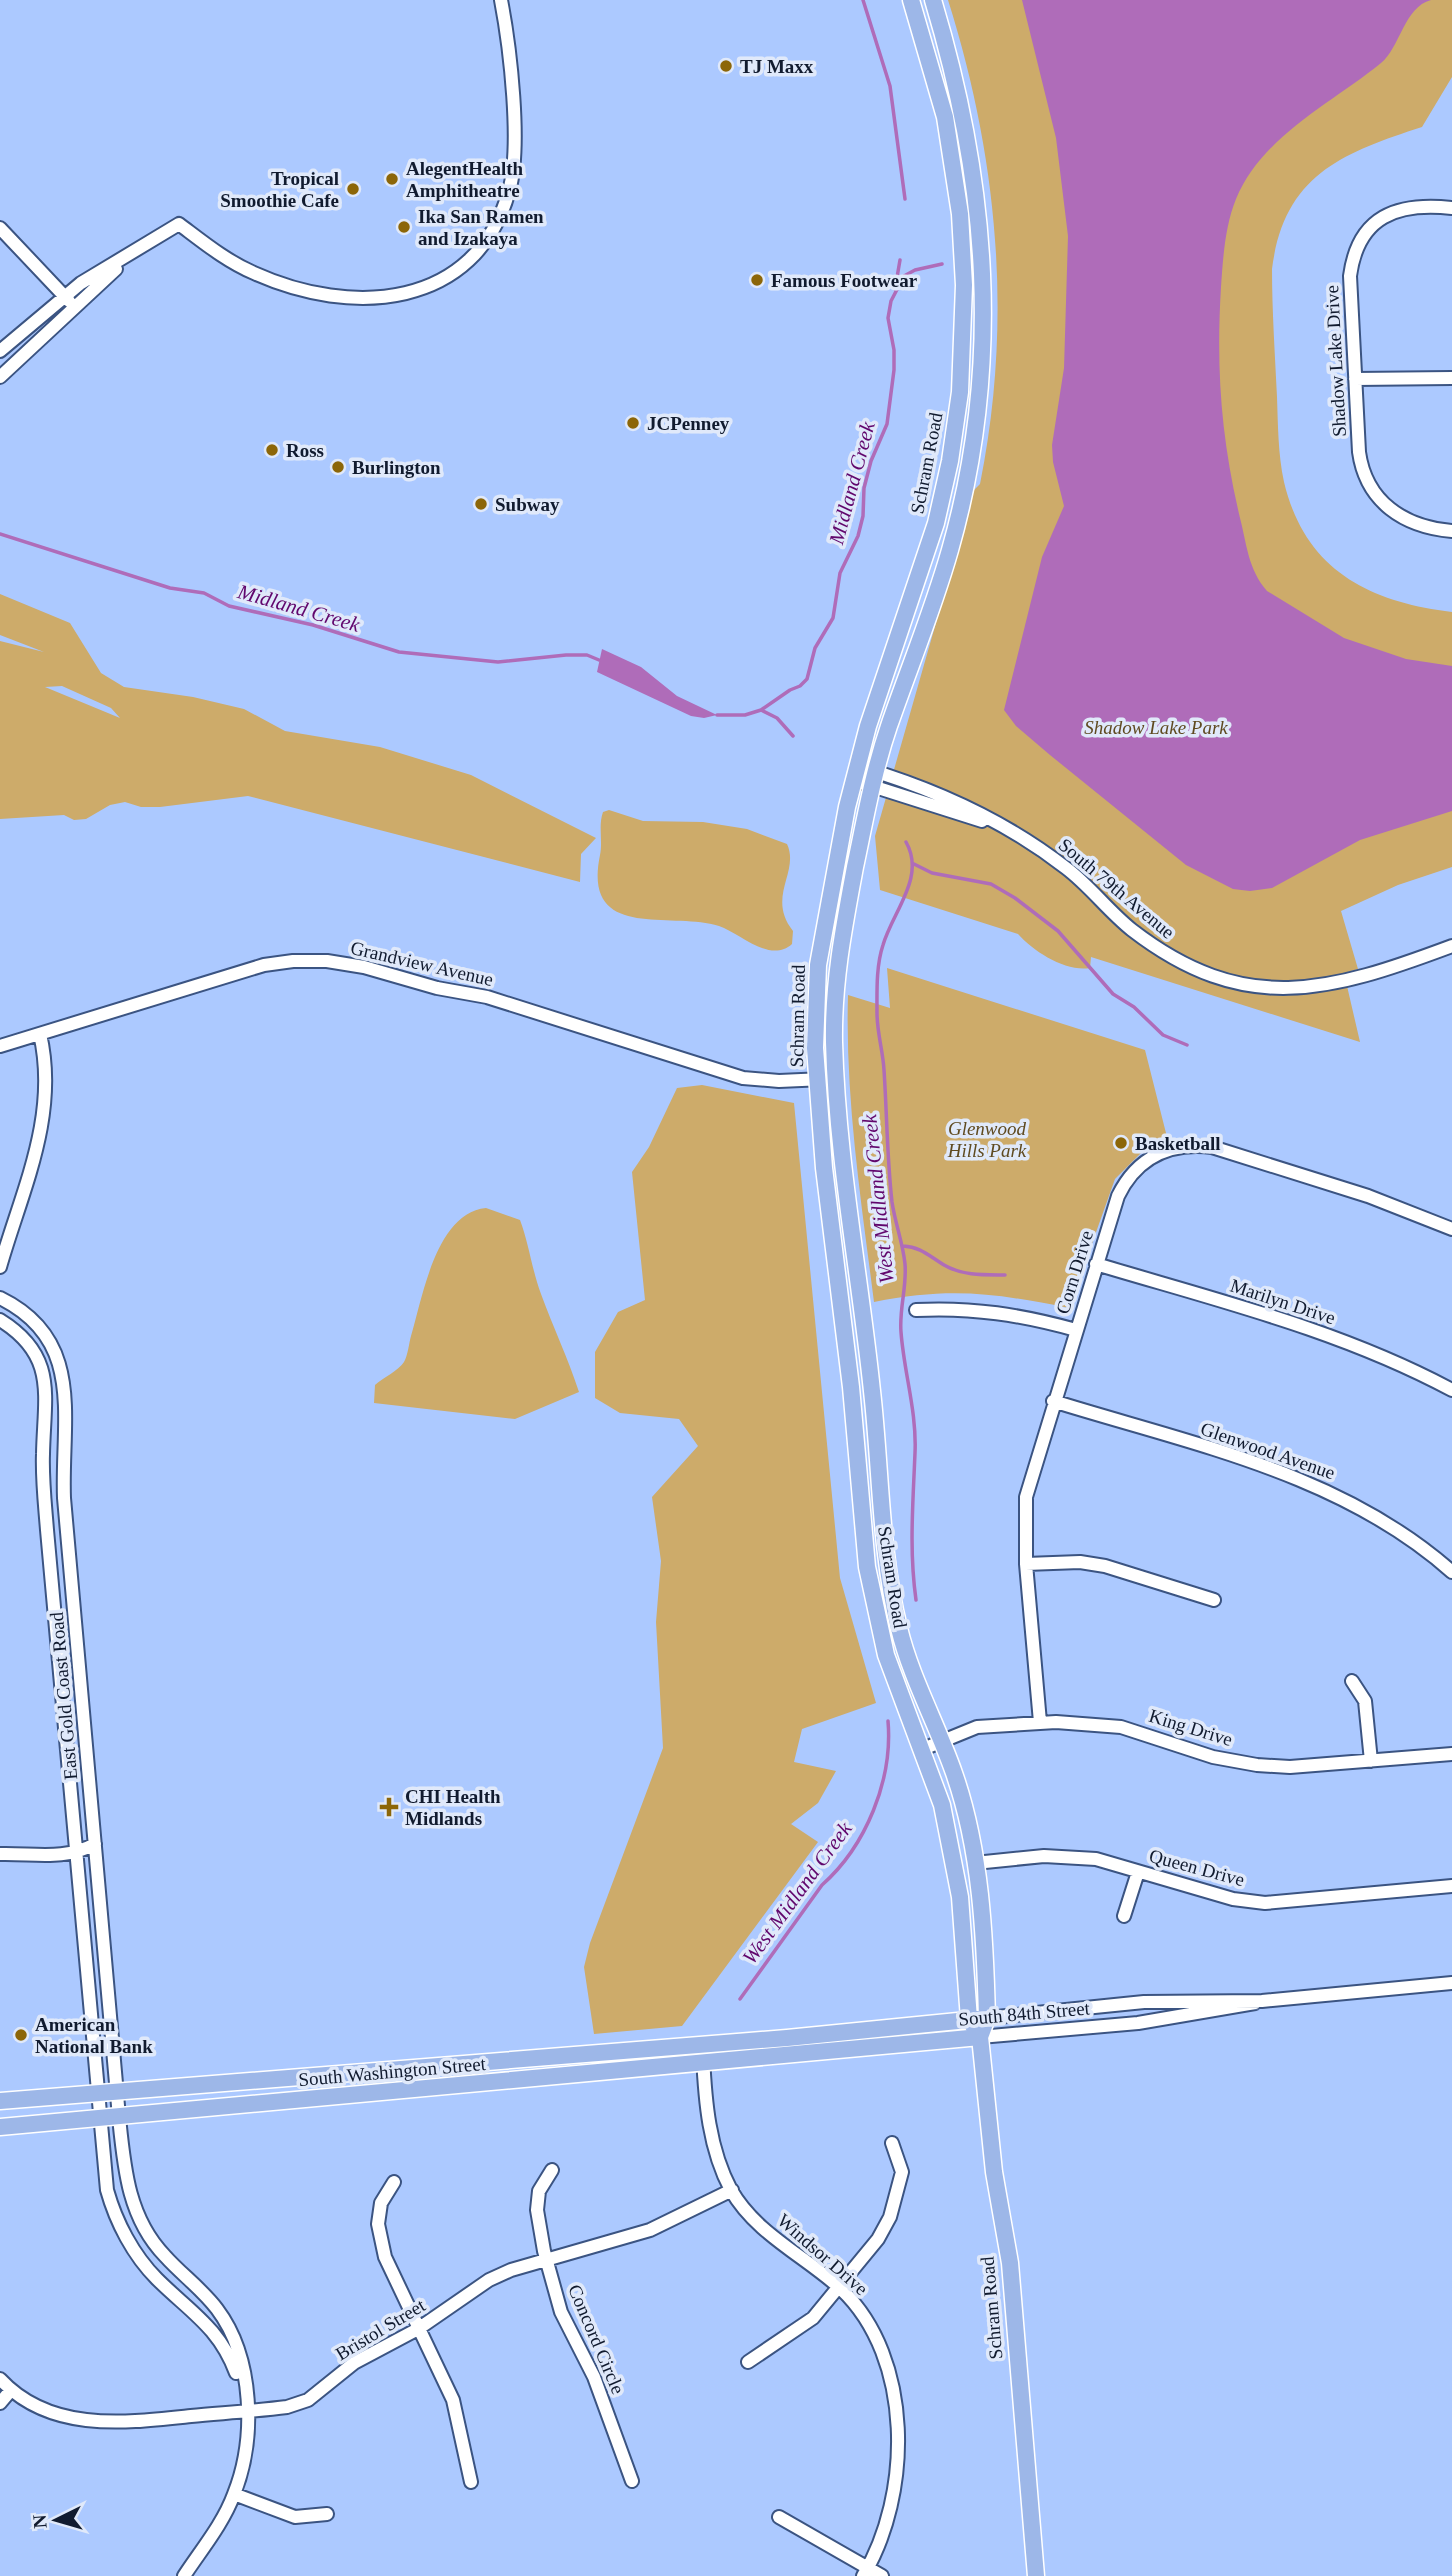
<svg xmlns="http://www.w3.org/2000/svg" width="1452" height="2576" font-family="'Times New Roman',serif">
<rect width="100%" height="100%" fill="#acc9ff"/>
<path fill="#cdab6a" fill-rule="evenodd" d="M 948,0 L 1452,0 L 1452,77 L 1422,127 C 1342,153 1284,175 1272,269 C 1272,311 1275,354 1277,397 C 1278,425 1278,454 1284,482 C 1305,570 1369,602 1452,612 L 1452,867 L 1398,885 L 1341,911 L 1358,969 L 1344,973 L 1360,1042 L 1091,957 L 1090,968 C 1066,972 1034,952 1018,934 L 880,890 L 875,836 L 974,490 L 980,484 C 1013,321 998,158 948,0 Z
M 0,594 L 70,623 L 101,673 L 124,687 L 193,697 L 244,709 L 285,731 L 380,747 L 471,775 L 596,838 L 581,854 L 580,882 L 248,796 L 160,807 L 141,807 L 125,802 L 110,805 L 86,819 L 74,820 L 64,815 L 0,819 L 0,641 L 44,652 L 0,635 ZM 62,686 L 111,708 L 120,718 L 45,687 Z
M 609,810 L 643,821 L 703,822 L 747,829 L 787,844 C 800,872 766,897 793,931 L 792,944 C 770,964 740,933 719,926 C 670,911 582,942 600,855 C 603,841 598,826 603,812 Z
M 887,968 L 1145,1050 L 1168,1141 L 1142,1152 L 1115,1179 L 1069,1308 C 995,1293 950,1287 874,1302 C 861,1200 845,1098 848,995 L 890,1008 Z
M 702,1085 L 794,1103 L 840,1578 L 876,1703 L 802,1729 L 794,1762 L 836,1771 L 818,1803 L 791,1824 L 818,1842 L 682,2026 L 594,2034 L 584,1967 L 590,1943 L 663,1748 L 656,1622 L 661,1561 L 652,1497 L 698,1446 L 679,1419 L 620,1413 L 595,1398 L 595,1352 L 618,1312 L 645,1300 L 632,1172 L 649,1147 L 677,1088 Z
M 486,1208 L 520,1220 C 529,1244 532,1270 541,1294 C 553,1327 568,1358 579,1392 L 515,1419 L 374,1403 L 375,1385 C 383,1378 399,1370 404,1362 C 408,1355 409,1343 411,1336 C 423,1296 436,1213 486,1208 Z"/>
<path fill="#af6cb9" d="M 1022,0 L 1431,0 C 1404,7 1400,48 1381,63 C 1332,103 1262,136 1236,199 C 1225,226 1223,258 1221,287 C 1216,369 1221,438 1240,518 C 1247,545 1248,569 1267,591 L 1344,638 L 1406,659 L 1452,666 L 1452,811 L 1360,840 L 1272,888 L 1250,891 L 1233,889 L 1186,865 L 1050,755 L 1016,726 L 1004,710 L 1042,557 L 1064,506 L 1053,462 L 1052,445 L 1064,368 L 1068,236 L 1056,138 Z
M 602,649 L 641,667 L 677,696 L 717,715 L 704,718 L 691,716 L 597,672 Z"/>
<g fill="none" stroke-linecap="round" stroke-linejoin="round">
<path stroke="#af6cb9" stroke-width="3.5" d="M 863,0 L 890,86 L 905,199
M 895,289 L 900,260
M 0,534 L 170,588 L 204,593 L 229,606 L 313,625 L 399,652 L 498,662 L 566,655 L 587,655 L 599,660
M 761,710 L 777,718 L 793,736
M 717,715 L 745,715 L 761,710 L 790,690 L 800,686 L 807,679 L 815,648 L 833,618 L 840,573 L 858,536 L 863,516 L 864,488 L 871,461 L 887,424 L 894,370 L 894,350 L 888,318 L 891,301 L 904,276 L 915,270 L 942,264
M 906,842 C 926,877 893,911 883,945 C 876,966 877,991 877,1013 C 877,1033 883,1051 884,1070 C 887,1115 887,1158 892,1202 C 895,1223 903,1243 905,1264 C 907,1287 899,1309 901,1332 C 904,1373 917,1412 915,1453 C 913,1503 909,1550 916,1600
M 914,864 L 932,873 L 991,884 L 1015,898 L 1058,931 L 1113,994 L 1134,1007 L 1163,1035 L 1187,1045
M 903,1246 C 921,1247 929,1256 944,1265 C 963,1276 984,1275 1005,1275
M 740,1999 L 822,1885 C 866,1846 893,1780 888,1721"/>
<defs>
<path id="minor" d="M 1452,208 C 1397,202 1358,216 1350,276 L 1359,452 C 1366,502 1404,527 1452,531
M 0,228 L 69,301
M 0,351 L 81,283 L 179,224 C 203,242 226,261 254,273 C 351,317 476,310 509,191 C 522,146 510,47 501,0
M 0,377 L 116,269
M 1355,379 L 1452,378
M 857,766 C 933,788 1003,819 1066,868 C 1090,886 1108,911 1132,930 C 1245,1017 1329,992 1452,946
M 853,780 L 982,821
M 0,1046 L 264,965 L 293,961 L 327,961 L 364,967 L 437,988 L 487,997 L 743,1078 L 779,1081 L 824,1079
M 1096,1264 C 1216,1300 1340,1330 1452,1390
M 0,1267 C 22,1190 59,1116 40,1034
M 0,1298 C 86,1340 61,1419 64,1498 L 119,2117 C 124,2167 128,2218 165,2256 C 182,2275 202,2289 217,2309 C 254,2358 256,2439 234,2494 C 223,2524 201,2550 184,2576
M 916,1310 C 972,1307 1022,1315 1076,1330
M 0,1320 C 58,1356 44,1396 43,1454 C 42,1479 45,1504 47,1530 L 107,2190 C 116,2222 133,2255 157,2279 C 189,2311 219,2327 236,2373
M 1053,1401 C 1191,1444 1341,1473 1452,1572
M 1026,1564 L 1080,1562 L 1105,1566 L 1214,1600
M 1352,1681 L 1365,1701 L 1371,1761
M 1040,1722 L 1026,1564 L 1026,1497 L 1118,1196 C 1137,1157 1170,1142 1212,1147 L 1368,1196 L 1452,1229
M 923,1749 L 977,1727 L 1056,1722 L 1121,1727 L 1213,1757 L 1257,1765 L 1290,1767 L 1452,1754
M 0,1854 C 34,1853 64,1861 95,1844
M 975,1863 L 1044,1856 L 1096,1859 L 1233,1899 L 1265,1903 L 1452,1886
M 1124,1916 L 1138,1872
M 987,2018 L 1144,2002 L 1262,2001 L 1452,1983
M 980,2037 L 1138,2023 L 1255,2003
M 703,2055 C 705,2101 709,2149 731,2190 C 756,2234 805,2256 841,2289 C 914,2358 912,2495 863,2576
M 552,2170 L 539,2191 L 537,2210 L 544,2251 L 561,2312 L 594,2377 L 632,2481
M 394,2182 L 381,2203 L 378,2224 L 385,2257 L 453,2400 L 471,2482
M 748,2362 L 813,2318 L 878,2239 L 890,2217 L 902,2172 L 892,2143
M 0,2379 C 50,2433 125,2423 191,2416 C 223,2413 255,2411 287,2407 L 308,2400 L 354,2363 L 418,2329 L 489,2280 L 511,2270 L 650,2230 L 732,2190
M 0,2403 L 11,2390
M 234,2494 L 295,2517 L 327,2514
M 779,2517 L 882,2576"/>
<path id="major" d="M 911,0 L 945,117 L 960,214 L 964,285 L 960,392 L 950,461 L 936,523 L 868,726 L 847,807 L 818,965 L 815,1048 L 824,1168 L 851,1387 L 867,1567 L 886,1655 L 942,1805 L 960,1897 L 969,2019 L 980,2037
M 933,0 C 988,183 1003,364 950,550 C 933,610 909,668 889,726 C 873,773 865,820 855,867 C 844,926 833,982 834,1042 C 837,1159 860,1275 872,1391 C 881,1470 880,1551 899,1628 C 911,1678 937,1724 954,1773 C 981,1850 985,1937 987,2018 L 980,2037 L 994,2172 L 1010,2263 L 1036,2576
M 0,2101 L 787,2038 L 978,2019
M 0,2127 L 980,2037"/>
</defs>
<use href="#minor" stroke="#3b5482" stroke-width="16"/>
<use href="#major" stroke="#fff" stroke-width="19"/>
<use href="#minor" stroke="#fff" stroke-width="12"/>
<use href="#major" stroke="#9db7e8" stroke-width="16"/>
</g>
<g fill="#8c6608" stroke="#e0e9fa" stroke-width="2.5">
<circle cx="726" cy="66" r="7"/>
<circle cx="392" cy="179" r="7"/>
<circle cx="353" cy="189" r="7"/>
<circle cx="404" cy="227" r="7"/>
<circle cx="757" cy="280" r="7"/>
<circle cx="633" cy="423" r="7"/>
<circle cx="272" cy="450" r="7"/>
<circle cx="338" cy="467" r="7"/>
<circle cx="481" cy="504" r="7"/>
<circle cx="1121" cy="1143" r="7"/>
<path d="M385.5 1796.5h7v7h7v7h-7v7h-7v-7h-7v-7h7z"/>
<circle cx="21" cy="2035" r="7"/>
</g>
<g text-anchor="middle" stroke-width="7" stroke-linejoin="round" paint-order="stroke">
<g font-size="19" font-weight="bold" fill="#111b2f" stroke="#e0e9fa" text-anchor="start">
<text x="740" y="73">TJ Maxx</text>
<text x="406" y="175">AlegentHealth<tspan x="406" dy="22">Amphitheatre</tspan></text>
<text x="339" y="185" text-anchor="end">Tropical<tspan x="339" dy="22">Smoothie Cafe</tspan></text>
<text x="418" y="223">Ika San Ramen<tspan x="418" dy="22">and Izakaya</tspan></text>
<text x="771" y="287">Famous Footwear</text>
<text x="647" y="430">JCPenney</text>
<text x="286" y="457">Ross</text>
<text x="352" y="474">Burlington</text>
<text x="495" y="511">Subway</text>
<text x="1135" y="1150">Basketball</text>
<text x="405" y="1803">CHI Health<tspan x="405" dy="22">Midlands</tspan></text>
<text x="35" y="2031">American<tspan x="35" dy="22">National Bank</tspan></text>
</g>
<g font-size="19" fill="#111b2f" stroke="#e0e9fa">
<text transform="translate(1335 361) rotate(-93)" y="7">Shadow Lake Drive</text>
<text transform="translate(926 463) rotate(-79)" y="7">Schram Road</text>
<text transform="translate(1117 888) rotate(40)" y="7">South 79th Avenue</text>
<text transform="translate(422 963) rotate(13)" y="7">Grandview Avenue</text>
<text transform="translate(797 1016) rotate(-89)" y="7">Schram Road</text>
<text transform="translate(1074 1272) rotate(-73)" y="7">Corn Drive</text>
<text transform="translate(1283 1301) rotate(18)" y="7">Marilyn Drive</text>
<text transform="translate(1268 1450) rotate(19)" y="7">Glenwood Avenue</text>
<text transform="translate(893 1577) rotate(81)" y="7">Schram Road</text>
<text transform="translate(63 1696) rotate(-95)" y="7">East Gold Coast Road</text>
<text transform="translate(1191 1727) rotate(17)" y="7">King Drive</text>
<text transform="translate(1197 1867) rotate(15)" y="7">Queen Drive</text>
<text transform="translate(1024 2013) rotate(-5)" y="7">South 84th Street</text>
<text transform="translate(392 2071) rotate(-5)" y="7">South Washington Street</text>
<text transform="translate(823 2254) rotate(41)" y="7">Windsor Drive</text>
<text transform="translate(991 2308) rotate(-95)" y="7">Schram Road</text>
<text transform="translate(380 2329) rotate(-31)" y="7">Bristol Street</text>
<text transform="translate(597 2339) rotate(67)" y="7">Concord Circle</text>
</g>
<g font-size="19" font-style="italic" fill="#5f4a20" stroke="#e0e9fa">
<text x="1156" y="734">Shadow Lake Park</text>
<text x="987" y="1135">Glenwood<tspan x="987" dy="22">Hills Park</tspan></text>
</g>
<g font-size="21" font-style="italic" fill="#61076d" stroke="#e0e9fa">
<text transform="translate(852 483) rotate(-75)" y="7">Midland Creek</text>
<text transform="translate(299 608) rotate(16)" y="7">Midland Creek</text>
<text transform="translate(878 1199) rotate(-96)" y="7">West Midland Creek</text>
<text transform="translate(797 1893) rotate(-54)" y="7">West Midland Creek</text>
</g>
</g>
<g transform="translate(56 2520) rotate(265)" stroke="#e0e9fa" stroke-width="5" paint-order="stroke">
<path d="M0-5L12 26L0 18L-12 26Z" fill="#111b2f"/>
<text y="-10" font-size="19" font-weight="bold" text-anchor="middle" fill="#111b2f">N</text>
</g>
</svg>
